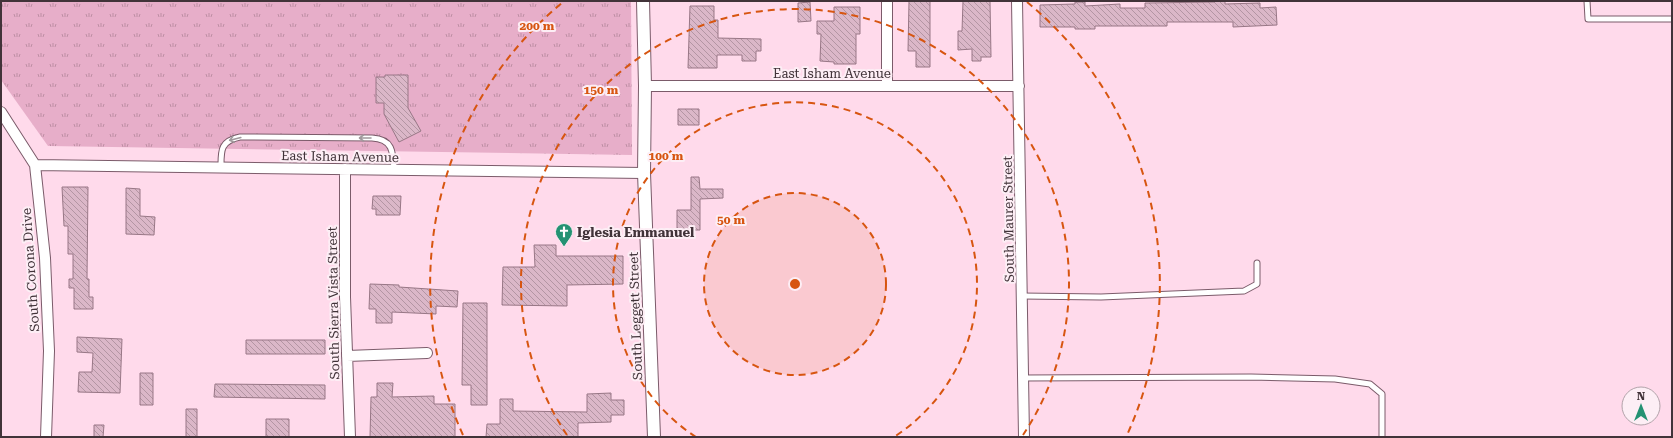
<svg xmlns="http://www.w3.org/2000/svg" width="1673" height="438" font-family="'Roboto Serif',serif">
<defs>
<pattern id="grass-tufts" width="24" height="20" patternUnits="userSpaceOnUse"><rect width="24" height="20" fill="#e7aec9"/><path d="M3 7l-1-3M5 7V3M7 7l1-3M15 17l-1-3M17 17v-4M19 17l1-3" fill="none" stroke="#bd8ea4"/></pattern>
<pattern id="building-back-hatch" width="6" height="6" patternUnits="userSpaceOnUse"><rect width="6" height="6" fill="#dbb7c8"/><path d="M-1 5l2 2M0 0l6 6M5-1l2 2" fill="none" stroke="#b395a3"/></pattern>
</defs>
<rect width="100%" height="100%" fill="#ffdaeb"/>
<path fill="url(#grass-tufts)" d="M 1,1 L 631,1 L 632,155 L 48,146 L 1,80 Z"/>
<path fill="url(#building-back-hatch)" stroke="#987786" d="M 909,1 L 930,1 L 930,67 L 916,67 L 916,51 L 908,51 Z
M 963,1 L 990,1 L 991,57 L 981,57 L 981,61 L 972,61 L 972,49 L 958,50 L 958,31 L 962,31 Z
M 1215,1 L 1225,1 L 1225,4 L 1260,3 L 1260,8 L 1276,7 L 1277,25 L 1233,27 L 1233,22 L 1167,22 L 1167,26 L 1095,26 L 1095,29 L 1075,29 L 1075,27 L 1040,27 L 1040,5 L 1075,4 L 1075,2 L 1085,2 L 1085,6 L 1120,4 L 1120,8 L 1145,8 L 1145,3 L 1215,2 Z
M 810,2 L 811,21 L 798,22 L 798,3 Z
M 690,6 L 714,6 L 714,20 L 718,20 L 718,38 L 761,39 L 761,51 L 756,51 L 756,61 L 742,61 L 742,55 L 717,55 L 717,68 L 688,68 Z
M 834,7 L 860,7 L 860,34 L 856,34 L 856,64 L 834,64 L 834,62 L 820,61 L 821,34 L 817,34 L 817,21 L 834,21 Z
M 385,75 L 408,75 L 408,108 L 421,131 L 399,142 L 384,114 L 384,103 L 376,103 L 376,77 L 385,77 Z
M 678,109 L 699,109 L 699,125 L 678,125 Z
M 691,177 L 699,177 L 700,189 L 723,189 L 723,198 L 700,199 L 700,230 L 677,230 L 677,210 L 691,210 Z
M 62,187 L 88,187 L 87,279 L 89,279 L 89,297 L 93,297 L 93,309 L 74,309 L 74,288 L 69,288 L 69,279 L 73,279 L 73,254 L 68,254 L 68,226 L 64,226 Z
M 126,188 L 140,189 L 140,216 L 155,217 L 154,235 L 126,234 Z
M 373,196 L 401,196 L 400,215 L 376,215 L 376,209 L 372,209 Z
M 534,245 L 556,245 L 556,256 L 623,256 L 623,284 L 567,285 L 567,306 L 502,305 L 503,267 L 535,267 Z
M 370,284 L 399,285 L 399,287 L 458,291 L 457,307 L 436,306 L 436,314 L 392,312 L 392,323 L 376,323 L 376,309 L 369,309 Z
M 463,303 L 487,303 L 487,405 L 471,405 L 471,385 L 462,385 Z
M 77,337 L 122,339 L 120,393 L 78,392 L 79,372 L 92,372 L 93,353 L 77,352 Z
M 246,340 L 325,340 L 325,354 L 246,354 Z
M 140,373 L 153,373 L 153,405 L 140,405 Z
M 377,383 L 393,383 L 392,397 L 434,396 L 434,404 L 455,404 L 455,437 L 370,437 L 371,397 L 377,397 Z
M 215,384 L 325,385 L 325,399 L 214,397 Z
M 611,393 L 611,400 L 624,400 L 624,415 L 611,415 L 611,422 L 578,423 L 578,437 L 486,437 L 487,424 L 500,424 L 500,399 L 513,399 L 513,411 L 587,412 L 587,394 Z
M 186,409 L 197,409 L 197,437 L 186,437 Z
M 266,419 L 289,419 L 289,437 L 266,437 Z
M 94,425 L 104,425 L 103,437 L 94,437 Z"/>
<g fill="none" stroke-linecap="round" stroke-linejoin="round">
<defs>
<path id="service" d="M 1587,1 L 1588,19 L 1672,19
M 221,167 C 221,151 220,141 240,137 L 372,138 C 393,139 393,152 394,170
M 1022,296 L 1101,297 L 1244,291 L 1257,284 L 1257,263
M 1023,378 L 1251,377 L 1335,379 L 1370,384 L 1382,394 L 1382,437"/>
<path id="minor" d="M 887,1 L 887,86
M 1017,1 L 1024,437
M 645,86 L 1019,86
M 1,112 L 35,165 L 45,258 L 49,351 L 46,437
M 35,165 L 644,173
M 345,169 L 345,297 L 350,437
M 347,356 L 427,353"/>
<path id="tertiary" d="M 643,1 L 645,86 L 644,173 L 654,437"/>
</defs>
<use href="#service" stroke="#7b5b6a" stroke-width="7"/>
<use href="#minor" stroke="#7b5b6a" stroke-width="12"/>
<use href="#tertiary" stroke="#7b5b6a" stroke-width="14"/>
<use href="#service" stroke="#fff" stroke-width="5"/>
<use href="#minor" stroke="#fff" stroke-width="10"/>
<use href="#tertiary" stroke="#fff" stroke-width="12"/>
</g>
<defs><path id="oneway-shaft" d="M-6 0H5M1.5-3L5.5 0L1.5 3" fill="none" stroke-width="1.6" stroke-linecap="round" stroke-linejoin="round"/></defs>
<g stroke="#a0999c">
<use href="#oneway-shaft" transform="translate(365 138) rotate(-180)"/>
<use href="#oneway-shaft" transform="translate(235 139) rotate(166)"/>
</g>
<circle cx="795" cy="284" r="91" fill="#d75510" fill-opacity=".12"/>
<g fill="none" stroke="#d75510" stroke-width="2" stroke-dasharray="7 5">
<circle cx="795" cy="284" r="91"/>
<path d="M696 437A182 182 0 1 1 894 437"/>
<path d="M567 435A274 274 0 1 1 1023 435"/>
<path d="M463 435A365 365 0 0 1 563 2M1027 2A365 365 0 0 1 1127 435"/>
</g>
<defs>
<symbol id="church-pin" viewBox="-11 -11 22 30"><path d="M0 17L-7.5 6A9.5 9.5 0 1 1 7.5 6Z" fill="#249273" stroke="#fdeef5"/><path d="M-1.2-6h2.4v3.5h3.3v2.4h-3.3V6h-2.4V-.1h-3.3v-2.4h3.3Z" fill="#fff"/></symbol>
</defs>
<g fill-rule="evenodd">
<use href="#church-pin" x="554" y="222" width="20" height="27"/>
</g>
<g text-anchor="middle" stroke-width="4" stroke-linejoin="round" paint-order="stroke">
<g font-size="13" fill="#413339" stroke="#fdeef5">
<text x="832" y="78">East Isham Avenue</text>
<text transform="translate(340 156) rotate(1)" y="5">East Isham Avenue</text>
<text transform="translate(1008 219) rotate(-91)" y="5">South Maurer Street</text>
<text transform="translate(30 270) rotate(-94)" y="5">South Corona Drive</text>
<text transform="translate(333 303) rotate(-91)" y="5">South Sierra Vista Street</text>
<text transform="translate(635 316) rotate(-92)" y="5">South Leggett Street</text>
</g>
<g font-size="13" font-weight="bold" fill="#413339" stroke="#fdeef5" text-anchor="start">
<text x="577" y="237">Iglesia Emmanuel</text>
</g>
</g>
<circle cx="795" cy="284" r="6" fill="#d75510" stroke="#fdeef5" stroke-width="2"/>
<g font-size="12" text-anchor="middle" font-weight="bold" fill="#d75510" stroke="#fdeef5" stroke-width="4" stroke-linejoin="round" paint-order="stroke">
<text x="537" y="30">200 m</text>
<text x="601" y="94">150 m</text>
<text x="666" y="160">100 m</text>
<text x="731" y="224">50 m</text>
</g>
<rect width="1673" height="438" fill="none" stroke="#413339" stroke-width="4"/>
<g transform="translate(1641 406)"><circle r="19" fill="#fdeef5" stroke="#b2a3aa"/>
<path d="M0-3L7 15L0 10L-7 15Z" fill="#249273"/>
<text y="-6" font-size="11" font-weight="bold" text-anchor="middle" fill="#413339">N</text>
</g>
</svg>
